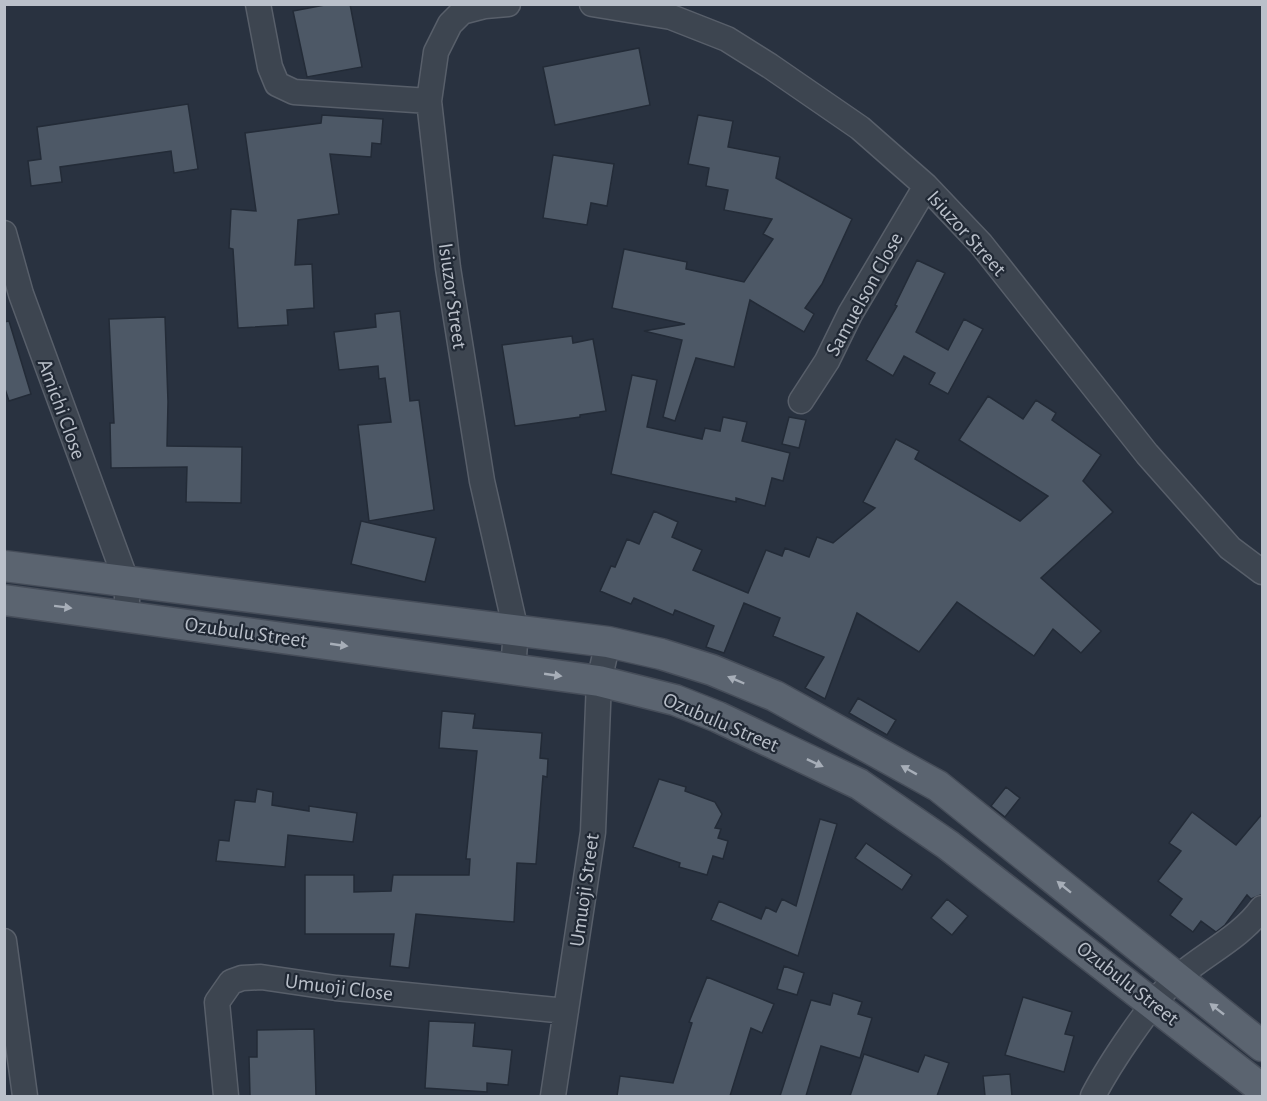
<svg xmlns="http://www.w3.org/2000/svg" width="1267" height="1101" font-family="'Alegreya Sans',sans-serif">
<rect width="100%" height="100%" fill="#293240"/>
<path fill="#4d5866" stroke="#232b37" stroke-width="1.5" d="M 330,4 L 350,4 L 362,67 L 307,77 L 293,11 Z
M 639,48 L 650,105 L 555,125 L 543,67 Z
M 188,104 L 198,169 L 174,173 L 171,151 L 60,167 L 62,182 L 31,186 L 28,161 L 41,159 L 37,127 Z
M 322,115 L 383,119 L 381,144 L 372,143 L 371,157 L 330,154 L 339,214 L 298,220 L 295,265 L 312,264 L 314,308 L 287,310 L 288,325 L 238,328 L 233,249 L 229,248 L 231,209 L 256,211 L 245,133 L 321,123 Z
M 698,115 L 733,121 L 728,147 L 780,157 L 776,178 L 852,219 L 822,284 L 805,308 L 814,314 L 804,332 L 750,300 L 734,367 L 696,358 L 675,421 L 663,417 L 682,340 L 644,331 L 685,324 L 612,308 L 624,249 L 687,262 L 686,269 L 744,282 L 773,239 L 763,234 L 772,219 L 724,210 L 728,190 L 706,186 L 709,168 L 688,164 Z
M 553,155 L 614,164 L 607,206 L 591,203 L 587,225 L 543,218 Z
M 917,260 L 945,273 L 916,332 L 948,350 L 964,319 L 983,329 L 948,394 L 929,384 L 935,373 L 904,356 L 893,376 L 866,360 L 897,306 L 895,305 Z
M 400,311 L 410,401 L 419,400 L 434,510 L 369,521 L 358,425 L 391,422 L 385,378 L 379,379 L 378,366 L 339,370 L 334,332 L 376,327 L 375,314 Z
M 165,317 L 168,402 L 167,446 L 242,447 L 241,503 L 186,502 L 187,467 L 111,468 L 110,423 L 114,423 L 109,319 Z
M 9,321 L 31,394 L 9,401 L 4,386 L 4,322 Z
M 572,336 L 573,343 L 593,339 L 606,411 L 580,415 L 580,417 L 515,426 L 502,345 Z
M 632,375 L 657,380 L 647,427 L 702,439 L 705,428 L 720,431 L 723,417 L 747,422 L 742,441 L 790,453 L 783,481 L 772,478 L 765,506 L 736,498 L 736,502 L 611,474 Z
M 988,396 L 1023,419 L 1036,400 L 1056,413 L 1052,420 L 1101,455 L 1083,481 L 1113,512 L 1041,578 L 1101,631 L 1081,653 L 1053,629 L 1034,656 L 957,602 L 919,652 L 857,613 L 825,699 L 805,688 L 824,657 L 773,636 L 780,618 L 744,603 L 724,653 L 706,647 L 714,626 L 675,610 L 673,615 L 634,598 L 631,604 L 600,591 L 611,566 L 615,567 L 627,539 L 639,544 L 654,511 L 678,522 L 672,537 L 702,550 L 693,570 L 748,593 L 766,550 L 782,556 L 785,548 L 809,557 L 817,537 L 833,543 L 875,508 L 863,502 L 896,439 L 919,451 L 915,459 L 1020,521 L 1048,496 L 959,440 Z
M 789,417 L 806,420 L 799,448 L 782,444 Z
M 361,521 L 436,538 L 425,582 L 351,564 Z
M 858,698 L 896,720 L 887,735 L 849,713 Z
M 442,711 L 475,714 L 473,728 L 542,733 L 540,758 L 548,759 L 547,777 L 543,776 L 536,864 L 517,863 L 514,922 L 416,914 L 409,968 L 390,966 L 394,934 L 305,934 L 305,875 L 354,875 L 354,892 L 391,891 L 393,875 L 469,875 L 470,859 L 466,859 L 477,751 L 439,748 Z
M 659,779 L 686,787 L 685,791 L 715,802 L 722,814 L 715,828 L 721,829 L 718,838 L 728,841 L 723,859 L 713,856 L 707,875 L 679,867 L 680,863 L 633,847 Z
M 1006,787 L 1020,798 L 1005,817 L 991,806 Z
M 257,789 L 273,792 L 272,805 L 309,811 L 309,806 L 357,813 L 353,842 L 288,835 L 285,867 L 216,861 L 219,840 L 229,841 L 235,800 L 255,802 Z
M 1192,812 L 1236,845 L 1263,813 L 1263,894 L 1251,899 L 1247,895 L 1225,925 L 1216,932 L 1201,921 L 1193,932 L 1170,915 L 1182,899 L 1158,881 L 1181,851 L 1169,843 Z
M 820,819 L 837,824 L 798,956 L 711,920 L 719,901 L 761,919 L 766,907 L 776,912 L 782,899 L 796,906 Z
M 866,843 L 912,875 L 902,890 L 855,858 Z
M 947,899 L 968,916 L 952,935 L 931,918 Z
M 784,966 L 804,973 L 797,995 L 777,989 Z
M 707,977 L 774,1004 L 762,1033 L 751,1028 L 730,1096 L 617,1096 L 620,1076 L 673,1083 L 692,1023 L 689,1022 Z
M 833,993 L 862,1002 L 858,1014 L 872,1018 L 860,1058 L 821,1046 L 806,1096 L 780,1096 L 811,1000 L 830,1005 Z
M 1023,997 L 1072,1012 L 1065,1034 L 1074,1036 L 1064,1072 L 1005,1055 Z
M 429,1021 L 475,1023 L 473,1046 L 512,1050 L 508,1085 L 487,1083 L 487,1092 L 425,1088 Z
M 314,1029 L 316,1096 L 250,1096 L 249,1057 L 257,1057 L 257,1030 Z
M 864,1054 L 918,1072 L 925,1055 L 949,1063 L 937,1096 L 850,1096 Z
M 1010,1074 L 1012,1096 L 985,1096 L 983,1076 Z"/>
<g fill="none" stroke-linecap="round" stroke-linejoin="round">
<defs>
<path id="minor" d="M 258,4 L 270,67 L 277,84 L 294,92 L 429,101
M 508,4 L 485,6 L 462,12 L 450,24 L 436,52 L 429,101 L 448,268 L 482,481 L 516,631 L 513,669
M 592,4 L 671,17 L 727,39 L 770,66 L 860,128 L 926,186 L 981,244 L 1147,454 L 1230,548 L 1262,572
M 4,233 L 21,294 L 127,583 L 127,615
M 801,401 L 827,361 L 850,314 L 926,186
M 4,941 L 25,1096
M 226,1096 L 217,1002 L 231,982 L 242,978 L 261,977 L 336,988 L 566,1011
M 553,1096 L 593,832 L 599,681 L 608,642
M 1093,1096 C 1109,1065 1152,1000 1178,977 C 1206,953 1241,937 1262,908"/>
<path id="major" d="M 4,566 L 608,642 L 661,654 L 712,670 L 775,696 L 938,786 L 1262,1046
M 4,600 L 599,681 L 675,700 L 718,717 L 859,784 L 948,845 L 1262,1089"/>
</defs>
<use href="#minor" stroke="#585f6a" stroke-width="27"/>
<use href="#major" stroke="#464d59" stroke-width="33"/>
<use href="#minor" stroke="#3d4550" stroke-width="24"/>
<use href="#major" stroke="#5b6470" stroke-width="30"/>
</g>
<defs><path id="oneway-solid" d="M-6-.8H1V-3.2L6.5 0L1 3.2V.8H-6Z" transform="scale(1.5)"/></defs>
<g fill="#a7aeb8">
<use href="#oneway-solid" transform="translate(63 607) rotate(7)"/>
<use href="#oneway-solid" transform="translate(339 645) rotate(8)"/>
<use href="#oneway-solid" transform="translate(553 675) rotate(8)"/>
<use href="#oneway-solid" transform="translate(736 680) rotate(-157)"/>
<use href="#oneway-solid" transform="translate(815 763) rotate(25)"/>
<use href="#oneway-solid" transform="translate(909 770) rotate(-151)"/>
<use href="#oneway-solid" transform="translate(1064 887) rotate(-141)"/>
<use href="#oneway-solid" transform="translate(1217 1009) rotate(-142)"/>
</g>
<g text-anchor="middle" stroke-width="4.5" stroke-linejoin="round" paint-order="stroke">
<g font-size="21" fill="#bac0ca" stroke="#212935">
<text transform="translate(967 233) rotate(48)" y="7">Isiuzor Street</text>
<text transform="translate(864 294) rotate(-61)" y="7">Samuelson Close</text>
<text transform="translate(453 296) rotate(82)" y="7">Isiuzor Street</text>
<text transform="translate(62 409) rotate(70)" y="7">Amichi Close</text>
<text transform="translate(246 632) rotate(8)" y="7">Ozubulu Street</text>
<text transform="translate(721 722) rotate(23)" y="7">Ozubulu Street</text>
<text transform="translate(584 890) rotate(-82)" y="7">Umuoji Street</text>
<text transform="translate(1128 983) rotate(38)" y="7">Ozubulu Street</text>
<text transform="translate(339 987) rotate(7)" y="7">Umuoji Close</text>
</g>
</g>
<rect width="1267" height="1101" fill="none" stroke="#bac0ca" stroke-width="12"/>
</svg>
